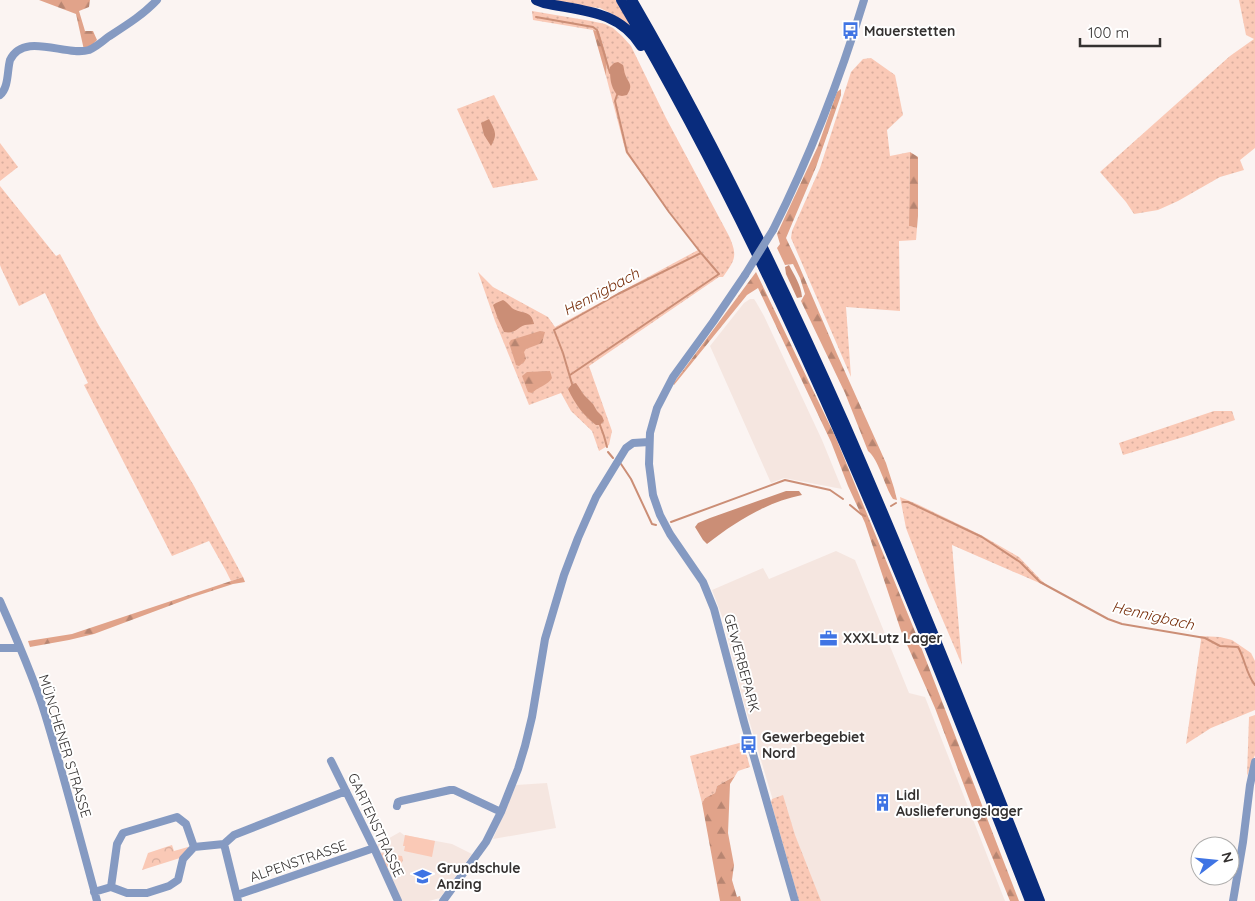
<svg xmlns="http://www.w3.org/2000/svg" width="1255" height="901" font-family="Quicksand,sans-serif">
<defs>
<pattern id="grass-dots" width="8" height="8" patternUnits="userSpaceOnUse" patternTransform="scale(1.25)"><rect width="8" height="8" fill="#fac9b6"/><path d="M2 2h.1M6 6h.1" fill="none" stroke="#d7ad9d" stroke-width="1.8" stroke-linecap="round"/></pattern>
<pattern id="forest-firs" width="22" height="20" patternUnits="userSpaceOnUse" patternTransform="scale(1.25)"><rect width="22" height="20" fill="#e1a38a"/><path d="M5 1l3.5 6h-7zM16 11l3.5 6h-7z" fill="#b78571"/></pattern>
<pattern id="park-crowns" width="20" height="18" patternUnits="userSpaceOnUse" patternTransform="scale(1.25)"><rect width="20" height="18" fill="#fac9b6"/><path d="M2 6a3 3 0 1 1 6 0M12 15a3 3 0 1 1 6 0" fill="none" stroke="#d7ad9d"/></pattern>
</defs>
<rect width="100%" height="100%" fill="#fbf4f2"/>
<path fill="#f5e6e0" d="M 750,299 L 754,299 L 756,302 L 764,316 L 822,440 L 842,489 L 784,478 L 771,483 L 710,346 L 744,303 Z
M 836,551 L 855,560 L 909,693 L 925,697 L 1005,901 L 803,901 L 743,700 L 723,619 L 712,590 L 763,568 L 769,579 Z
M 547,783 L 556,828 L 493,839 L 516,785 Z
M 400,832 L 404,835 L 452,844 L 472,854 L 440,898 L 429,901 L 401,901 L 375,846 Z"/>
<path fill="url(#grass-dots)" d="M 547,0 L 616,0 L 634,30 L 614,15 L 600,8 L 567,5 Z
M 1239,0 L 1255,0 L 1255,148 L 1240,160 L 1244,170 L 1220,177 L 1178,201 L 1158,210 L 1134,214 L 1126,202 L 1100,172 L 1230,56 L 1254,39 L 1246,35 Z
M 532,11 L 591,21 L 605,24 L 613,28 L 622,36 L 631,46 L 666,118 L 729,236 C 738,256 735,260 723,277 L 719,277 L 589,366 L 612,431 L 609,445 L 599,451 L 592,431 L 571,411 L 561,393 L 529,405 L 495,321 L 478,272 L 493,287 L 548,317 L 555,327 L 698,250 L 626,153 L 606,76 L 607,58 L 599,31 L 533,20 Z
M 871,58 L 895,75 L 903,115 L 887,130 L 890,156 L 910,152 L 909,226 L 917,228 L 916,240 L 899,241 L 900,311 L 846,307 L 851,377 L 791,238 L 792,231 L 820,168 L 851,72 L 863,59 Z
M 494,95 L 538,180 L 493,188 L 457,109 Z
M 0,143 L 18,167 L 0,181 Z
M 0,186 L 56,256 L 60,254 L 98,324 L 194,486 L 243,577 L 231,581 L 226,571 L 209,541 L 172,556 L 84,385 L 88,383 L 45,293 L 19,306 L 1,268 L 0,265 Z
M 1214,411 L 1232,411 L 1235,420 L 1187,436 L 1123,455 L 1119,443 Z
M 900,497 L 917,504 L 981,535 L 1019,557 L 1042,581 L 1051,588 L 952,545 L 962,665 L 927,583 L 906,528 Z
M 1200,636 L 1220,637 L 1232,640 L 1251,653 L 1255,661 L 1255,710 L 1211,728 L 1186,744 L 1201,640 Z
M 1255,715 L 1255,755 L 1247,776 L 1249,717 Z
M 743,742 L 750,767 L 738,771 L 735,776 L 717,786 L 715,793 L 705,798 L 702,803 L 690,756 Z
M 783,795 L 795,835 L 821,901 L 799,901 L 771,802 L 772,799 Z"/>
<path fill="url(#forest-firs)" d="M 39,0 L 90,0 L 89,7 L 79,11 L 85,31 L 93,31 L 97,40 L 92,45 L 84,50 L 76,14 Z
M 593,30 L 599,31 L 607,58 L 606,76 Z
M 841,89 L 841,95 L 816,167 L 786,238 L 797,261 L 837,354 L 886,463 L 894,488 L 897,500 L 893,499 C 884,485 879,460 868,451 L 845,393 L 801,301 L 805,294 L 800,278 L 793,264 L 785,265 L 777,248 L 780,244 L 777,234 L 818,146 L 837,92 Z
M 910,152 L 918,157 L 918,216 L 917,228 L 909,226 Z
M 756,272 L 836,438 L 916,634 L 1019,901 L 1010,901 L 975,815 L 935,708 L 901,631 L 865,523 L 848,486 L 831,442 L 758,288 L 747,295 L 674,385 L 673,384 Z
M 540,331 L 545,332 L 542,343 L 526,349 L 524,352 L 526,359 L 524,362 L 519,366 L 516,365 L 509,343 L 511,340 Z
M 550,371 L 552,378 C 548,385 538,387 532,393 L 528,392 L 522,376 L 527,372 Z
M 243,577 L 245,582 L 233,584 L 193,597 L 94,634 L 69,640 L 30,647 L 28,641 L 72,634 Z
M 735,776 L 730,784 L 728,833 L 734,865 L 732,880 L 737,897 L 740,896 L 741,901 L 720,901 L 702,803 L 705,798 L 715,793 L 717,786 Z"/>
<path fill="url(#park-crowns)" d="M 172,845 L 174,851 L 188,847 L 188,849 L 180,858 L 142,870 L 148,853 Z
M 380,853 L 402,856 L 403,860 L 401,864 L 403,868 L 387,867 Z"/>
<path fill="#fac9b6" d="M 405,835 L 435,841 L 432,857 L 404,851 L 405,846 L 403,846 Z"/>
<path fill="#cb8e76" d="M 618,62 L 623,65 C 624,67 624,72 625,74 C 628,83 634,84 627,95 L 622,96 L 617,95 C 610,86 610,77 610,67 L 614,63 Z
M 489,119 C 495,131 498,134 491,146 L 484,135 L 481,123 Z
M 789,265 C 794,275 801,285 802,297 L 797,298 L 786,274 L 785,267 Z
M 503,300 C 507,302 509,305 512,308 C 522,315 531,309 534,324 C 531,324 528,325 525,325 C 516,328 516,334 504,332 L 498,319 L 493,305 L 496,303 Z
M 576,383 L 584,395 L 593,404 L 597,411 L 602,416 L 604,421 L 600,425 L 596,425 C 583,415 575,404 568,389 L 572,384 Z
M 786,491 L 799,491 L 802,495 C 767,502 735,522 707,544 L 703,540 L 695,527 L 698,523 L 710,518 Z"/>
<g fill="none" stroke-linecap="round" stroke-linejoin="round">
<path stroke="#cb8e76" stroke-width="2" d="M 536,17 L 593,27 L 597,30 L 610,73
M 570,375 L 719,274 L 701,253
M 572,384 L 563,353 L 554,330 L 618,294 L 701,253 L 669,212 L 627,152 L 615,101 L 617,95
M 600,425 L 604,436 L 607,447
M 608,452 L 613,458
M 621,464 L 631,479 L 652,524 L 656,525
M 903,502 L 908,502 L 982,537 L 1020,562 L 1040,582 L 1108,619 L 1122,624 L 1205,638 L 1220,646 L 1238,647 C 1245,659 1246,674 1255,685
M 850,505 L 861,514 L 865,516
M 891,506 L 896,503
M 671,522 L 785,480 L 830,490 L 843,499"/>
<path stroke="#859ac2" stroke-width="8" d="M 0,95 C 9,87 7,71 10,60 C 24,31 66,57 89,50 C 96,47 102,42 108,37 C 125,26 143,15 157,0
M 773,230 C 810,156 840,79 864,0
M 745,275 L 713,322 L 673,377 L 657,408 L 650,433 L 649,464 L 653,495 L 660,515 L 670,534 L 703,582 L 714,609 L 744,722 L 795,901
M 0,601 C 16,638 33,675 45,714 C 64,776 80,839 97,901
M 0,648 L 20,648
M 331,761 L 374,848 L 398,901
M 397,806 L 398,802 L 401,801 L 450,790 L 454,790 L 501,812
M 111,887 L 117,844 L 123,833 L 177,817 L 186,824 L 194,847
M 94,892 L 111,887 L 127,893 L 147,893 L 169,886 L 178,880 L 183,859 L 194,847 L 224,844
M 237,895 L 374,848
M 238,901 L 224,844 L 234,835 L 346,791
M 443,901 L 486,842 L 501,812 L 518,769 L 525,746 L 532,717 L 545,639 L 564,575 L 578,538 L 596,497 L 626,448 L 633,443 L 649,442
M 1233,901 L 1243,842 L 1250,785 L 1255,762"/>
<path stroke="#092c7d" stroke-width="10" d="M 536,0 L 544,3 C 582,11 618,10 641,46
M 621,0 C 789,285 910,594 1030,901
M 632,0 C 711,136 780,278 844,422 C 913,580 977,740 1040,901"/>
<path stroke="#859ac2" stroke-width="8" d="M 745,275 L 773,230"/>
</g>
<defs>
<symbol id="bus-bare" viewBox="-9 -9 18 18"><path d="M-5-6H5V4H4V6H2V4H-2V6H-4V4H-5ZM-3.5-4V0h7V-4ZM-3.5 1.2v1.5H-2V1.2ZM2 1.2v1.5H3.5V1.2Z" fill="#3f74e4" stroke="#fff" stroke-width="2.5" paint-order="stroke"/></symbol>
<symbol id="office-bare" viewBox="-9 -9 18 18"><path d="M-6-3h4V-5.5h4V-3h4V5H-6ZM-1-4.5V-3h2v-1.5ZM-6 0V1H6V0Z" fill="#3f74e4" stroke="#fff" stroke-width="2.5" paint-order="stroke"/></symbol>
<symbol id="building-bare" viewBox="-9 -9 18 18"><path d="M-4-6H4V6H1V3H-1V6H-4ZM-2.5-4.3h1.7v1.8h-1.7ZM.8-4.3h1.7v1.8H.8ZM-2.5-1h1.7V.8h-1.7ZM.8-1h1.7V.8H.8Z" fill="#3f74e4" stroke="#fff" stroke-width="2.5" paint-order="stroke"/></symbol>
<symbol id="school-bare" viewBox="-9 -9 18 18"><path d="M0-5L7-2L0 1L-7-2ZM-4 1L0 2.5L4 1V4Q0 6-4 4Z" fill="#3f74e4" stroke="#fff" stroke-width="2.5" paint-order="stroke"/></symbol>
</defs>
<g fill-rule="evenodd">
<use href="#bus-bare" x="838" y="18" width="25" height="25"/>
<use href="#office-bare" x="816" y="626" width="25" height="25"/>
<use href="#bus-bare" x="736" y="732" width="25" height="25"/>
<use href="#building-bare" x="870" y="790" width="25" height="25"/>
<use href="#school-bare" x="410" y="864" width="25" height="25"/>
</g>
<g text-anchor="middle" stroke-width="4" stroke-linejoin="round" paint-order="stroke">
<g font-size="14" font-weight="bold" fill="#343130" stroke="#fff" text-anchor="start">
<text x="864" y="36">Mauerstetten</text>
<text x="843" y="643">XXXLutz Lager</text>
<text x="762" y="742">Gewerbegebiet<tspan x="762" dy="16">Nord</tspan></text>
<text x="896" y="800">Lidl<tspan x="896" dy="16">Auslieferungslager</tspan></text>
<text x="437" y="873">Grundschule<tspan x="437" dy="16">Anzing</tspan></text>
</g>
<g font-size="14" fill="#343130" stroke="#fff">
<text transform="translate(742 663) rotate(75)" y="5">GEWERBEPARK</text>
<text transform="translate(65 746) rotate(73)" y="5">MÜNCHENER STRASSE</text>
<text transform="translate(376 825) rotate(65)" y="5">GARTENSTRASSE</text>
<text transform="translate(298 861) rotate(-19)" y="5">ALPENSTRASSE</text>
</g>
<g font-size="15" font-style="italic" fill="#772e0a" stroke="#fff">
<text transform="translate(601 292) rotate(-28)" y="5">Hennigbach</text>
<text transform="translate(1153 616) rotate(13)" y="5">Hennigbach</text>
</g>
</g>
<g transform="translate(1215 861) rotate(74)"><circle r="24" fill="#ffffff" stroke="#aeadac"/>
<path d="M0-4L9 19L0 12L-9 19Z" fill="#3f74e4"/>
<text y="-8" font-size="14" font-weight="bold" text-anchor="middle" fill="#343130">N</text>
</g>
<path d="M1080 38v8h80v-8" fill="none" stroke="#343130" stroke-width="2.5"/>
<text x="1088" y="38" font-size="15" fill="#343130" stroke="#ffffff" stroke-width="4" paint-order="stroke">100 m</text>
</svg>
